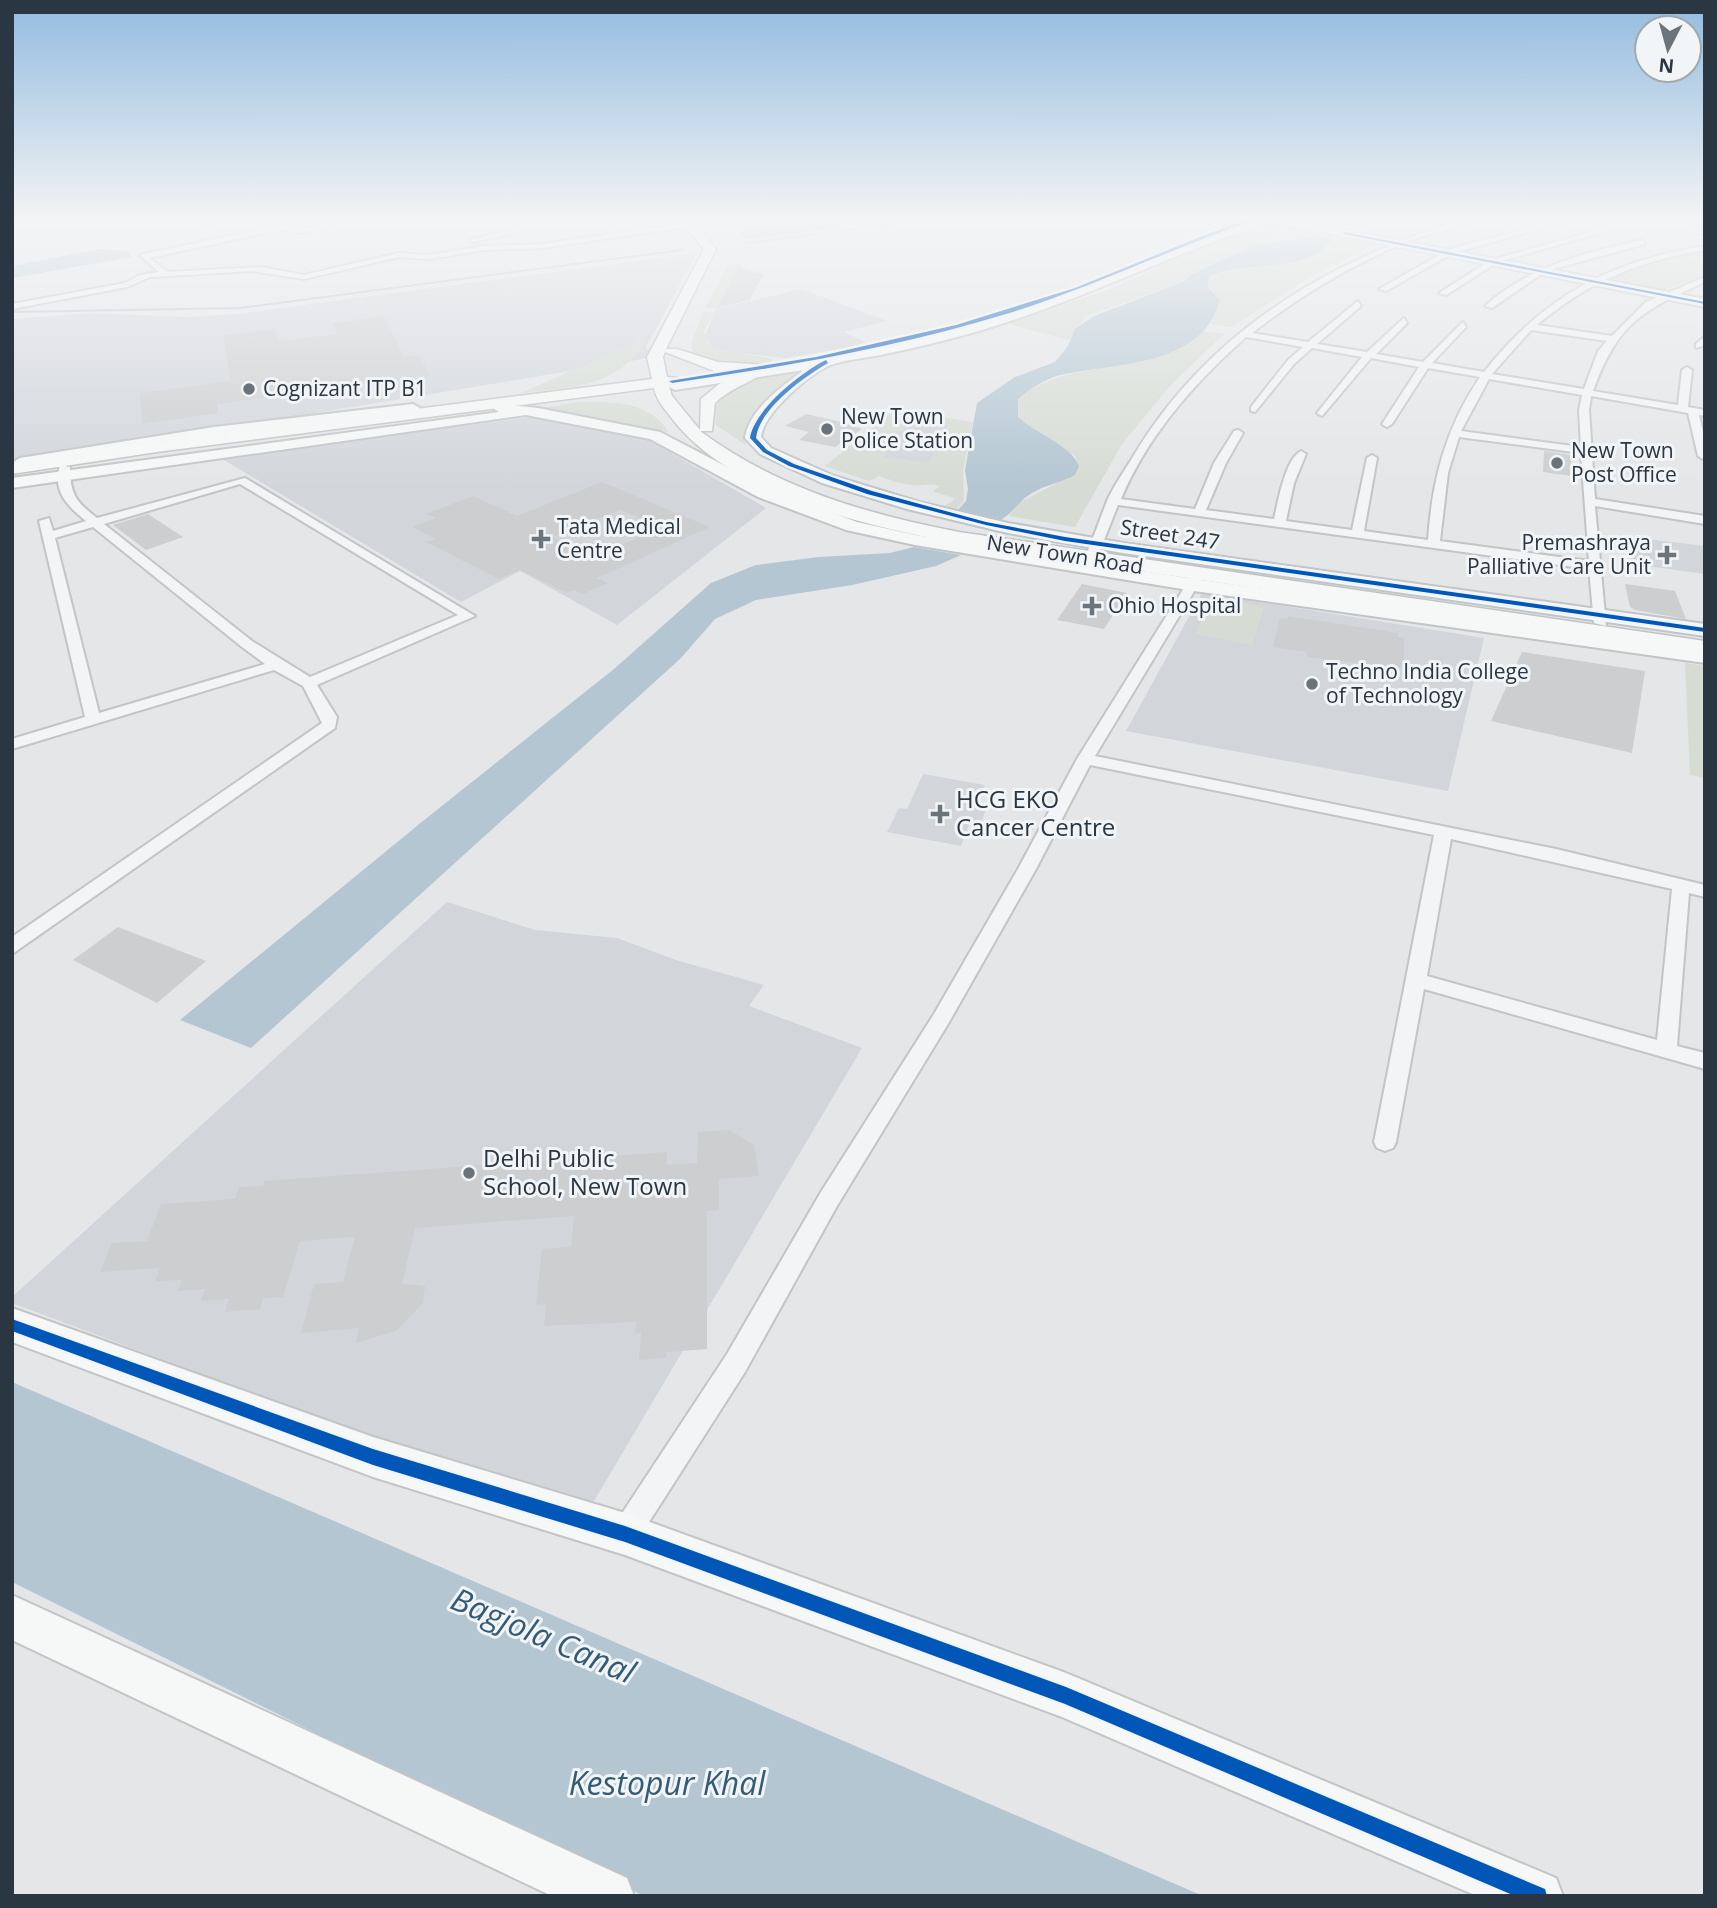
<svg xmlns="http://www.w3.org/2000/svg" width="1717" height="1908" font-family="'Open Sans',sans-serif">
<rect width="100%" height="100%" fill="#e4e6e8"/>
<path fill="#d2d6db" d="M 697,253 L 646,347 L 655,357 L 12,463 L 12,319 L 89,313 L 187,317 L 235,314 Z
M 801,289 L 887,321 L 844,332 L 869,344 L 785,358 L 730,352 L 712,346 L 704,338 L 716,309 Z
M 532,417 L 635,432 L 766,508 L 617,625 L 520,571 L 461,602 L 219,457 Z
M 908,418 L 949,424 L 930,463 L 882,458 Z
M 1623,536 L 1705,546 L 1705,574 L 1632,564 Z
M 1202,593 L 1484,638 L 1448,791 L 1126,731 Z
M 923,774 L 985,785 L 977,804 L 987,806 L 982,821 L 971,820 L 961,846 L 887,832 L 899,808 L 907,809 Z
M 447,902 L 535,930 L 617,938 L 676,960 L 764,985 L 749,1006 L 862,1048 L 584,1518 L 12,1303 L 12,1297 Z"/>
<path fill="#d6dcd4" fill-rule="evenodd" d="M 1274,223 L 1378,243 L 1314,275 L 1231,327 L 1210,324 L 1216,313 L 1216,294 L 1208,287 L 1209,276 L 1232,267 L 1296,261 L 1342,236 L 1255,245 L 1192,274 L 1183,282 L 1086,316 L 1069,340 L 1008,324 L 1113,288 L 1219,240 Z
M 1705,250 L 1705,275 L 1665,289 L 1607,278 L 1644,264 Z
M 729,264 L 741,264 L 717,308 L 705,308 Z
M 703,312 L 714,312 L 704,331 L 707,343 L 730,352 L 771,358 L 773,362 L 721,365 L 695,356 L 691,344 Z
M 1203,331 L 1224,334 L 1170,386 L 1122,444 L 1075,527 L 1009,516 L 1017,504 L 1057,483 L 1077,462 L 1075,456 L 1038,435 L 1018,417 L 1018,399 C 1059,365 1111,372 1159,356 C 1174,350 1189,339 1203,331 Z
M 639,338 L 646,340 C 620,387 569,388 521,393 L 630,345 Z
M 803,369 C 782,386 739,415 746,445 L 716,425 C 708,379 770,375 803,369 Z
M 578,402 C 609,401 651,401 668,432 L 536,409 Z
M 895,410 L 973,422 L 963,470 L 964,501 L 955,510 L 943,507 L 955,499 L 933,491 L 940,486 C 929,483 923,486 913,485 C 901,484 890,480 879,476 L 869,481 L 825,466 ZM 908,418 L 949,425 L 930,463 L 882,458 Z
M 1209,598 L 1264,607 L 1252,645 L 1196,634 Z
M 1685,663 L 1705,666 L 1705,778 L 1690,775 Z"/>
<path fill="#b3c6d2" d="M 799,222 L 826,222 L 841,227 L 755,239 L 745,238 L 739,233 L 739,230 Z
M 1319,236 L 1334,240 C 1325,245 1322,252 1313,256 C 1280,270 1243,262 1209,276 L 1208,287 L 1220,300 C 1203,367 1114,363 1060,375 C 1045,379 1030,389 1018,399 L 1018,417 C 1036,434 1071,445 1079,466 L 1075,475 C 1062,482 1045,485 1032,493 C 1018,501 1012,515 997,522 L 957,511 L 966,501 L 968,489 L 965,470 L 977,403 L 1015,377 L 1055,362 L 1068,346 L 1075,329 L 1094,316 L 1183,282 L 1192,274 L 1255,245 Z
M 100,249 L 129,251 L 131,257 L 12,278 L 12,266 Z
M 914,547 L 961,555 L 936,566 L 852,585 L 756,600 L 715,619 L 681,658 L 251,1048 L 180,1020 L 423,821 L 614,669 L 711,583 L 756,565 L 819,557 L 890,553 Z
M 12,1382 L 1203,1896 L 644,1896 L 12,1582 Z"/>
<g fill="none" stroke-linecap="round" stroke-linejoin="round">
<path stroke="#b3c6d2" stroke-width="2" d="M 747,243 L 934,219
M 12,312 L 240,308 L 682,250"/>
</g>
<path fill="#ccced0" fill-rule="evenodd" d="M 739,267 L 763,274 L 750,300 L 717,308 Z
M 384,316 L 404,357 L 418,355 L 430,375 L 217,404 L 218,413 L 142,424 L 140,393 L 231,381 L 223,335 L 275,329 L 279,341 L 337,334 L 332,323 Z
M 806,414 L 841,422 L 862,429 L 835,447 L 799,440 L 809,432 L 785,426 Z
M 1544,451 L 1571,455 L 1572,476 L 1543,472 Z
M 602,482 L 710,527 L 597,578 L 608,583 L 583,594 L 574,590 L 566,593 L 520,570 L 499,579 L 426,542 L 436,539 L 412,527 L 435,518 L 426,514 L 473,496 L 517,516 ZM 620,510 L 662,527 L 596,556 L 553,537 Z
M 148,514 L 183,537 L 146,550 L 113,525 Z
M 1082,584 L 1127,593 L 1104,629 L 1057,620 Z
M 1625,584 L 1675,591 L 1686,619 L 1635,610 L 1630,607 Z
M 1288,616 L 1398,633 L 1398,637 L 1404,638 L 1404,668 L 1307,657 L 1307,652 L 1273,647 L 1280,618 L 1288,619 Z
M 1522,652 L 1645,671 L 1632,753 L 1491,721 Z
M 118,927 L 206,961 L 157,1003 L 73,960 Z
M 729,1130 L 754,1145 L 759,1176 L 719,1179 L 719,1210 L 707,1211 L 707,1349 L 667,1352 L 666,1358 L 639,1360 L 641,1333 L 635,1333 L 636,1322 L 544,1326 L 546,1304 L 536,1305 L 542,1249 L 571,1247 L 574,1216 L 415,1228 L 402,1284 L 425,1286 L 423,1303 L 396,1331 L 356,1343 L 359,1328 L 301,1333 L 314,1284 L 343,1282 L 355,1237 L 300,1241 L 283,1297 L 263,1298 L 260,1309 L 225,1312 L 229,1299 L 201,1301 L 205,1289 L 178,1291 L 182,1280 L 155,1281 L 160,1268 L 100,1272 L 112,1243 L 147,1241 L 161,1204 L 235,1199 L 239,1187 L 263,1186 L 264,1181 L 667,1152 L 667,1165 L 697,1163 L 698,1132 Z"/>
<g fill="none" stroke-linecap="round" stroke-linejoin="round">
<defs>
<path id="street" d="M 186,219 L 228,219 L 203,224 Z
M 266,219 L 303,229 L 330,223 L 334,225 L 303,233 L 279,230 L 149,258 L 168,272 L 261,267 L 304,275 L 399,253 L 429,255 L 484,246 L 543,244 L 686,223 L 784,219 L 686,227 L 543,248 L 484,250 L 429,259 L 399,257 L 304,279 L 252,271 L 150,277 L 127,287 L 12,309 L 12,304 L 125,283 L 140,275 L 159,272 L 140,255 L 276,226 Z
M 918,219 L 926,219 L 926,220 L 923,222 Z
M 1189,219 L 1204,219 L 1233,227 L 1229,229 Z
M 1466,219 L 1478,219 C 1457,229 1433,232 1411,240 C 1353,264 1302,294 1252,333 L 1308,342 L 1358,301 L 1361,306 L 1317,344 L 1367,352 L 1404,318 L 1407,323 L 1376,354 L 1423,362 L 1463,322 L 1466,327 L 1432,363 L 1484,372 C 1544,296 1610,261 1705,246 L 1705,250 C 1636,262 1591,280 1537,325 L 1612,336 L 1646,302 L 1705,277 L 1705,282 C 1641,311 1618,323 1593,391 L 1678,405 L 1682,370 L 1687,367 L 1692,370 L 1688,407 L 1705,410 L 1705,416 L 1699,415 L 1705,440 L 1703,459 L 1698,456 L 1688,413 L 1591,396 L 1589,410 L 1595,499 L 1705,516 L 1705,524 L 1595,506 L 1606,626 L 1594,623 L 1589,569 L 1118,505 L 1100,550 L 1090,553 L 1088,550 C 1095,534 1101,516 1107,501 C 1114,485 1125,470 1134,455 C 1209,331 1330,259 1466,219 ZM 1531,330 L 1607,341 L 1598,351 L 1584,389 L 1492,374 ZM 1246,337 L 1303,347 L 1288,360 L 1251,407 L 1251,411 L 1255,412 L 1294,364 L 1312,348 L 1362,357 L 1317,413 L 1322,416 L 1371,358 L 1419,367 L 1382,424 L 1387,427 L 1392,424 L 1428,368 L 1480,377 C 1446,427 1432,480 1428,540 L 1364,531 L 1377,458 L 1372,455 L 1367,458 L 1352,530 L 1286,521 L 1294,483 L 1306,454 L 1301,451 C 1285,459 1278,502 1274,519 L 1206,510 L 1226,463 L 1243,433 L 1238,430 L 1234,431 L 1214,463 L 1195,509 L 1121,499 C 1147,436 1196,381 1246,337 ZM 1489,379 L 1582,395 L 1579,410 L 1581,447 L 1461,431 ZM 1459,437 L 1581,453 L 1589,561 L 1440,541 L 1448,473 Z
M 1562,219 L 1576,219 L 1453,253 L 1386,291 L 1379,289 L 1450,249 Z
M 1674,219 L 1698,219 L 1659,223 Z
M 1604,228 L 1611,230 L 1498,262 L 1446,295 L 1439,293 L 1491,260 Z
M 509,230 L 512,234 L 474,242 L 470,240 Z
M 1705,230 L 1705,234 L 1693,233 L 1694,231 Z
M 1642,240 L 1645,244 L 1546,271 L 1492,308 L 1485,306 C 1528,267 1586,252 1642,240 Z
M 1705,336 L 1705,345 L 1696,348 L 1696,344 Z
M 60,465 L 70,467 C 70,494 76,502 97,518 L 245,478 L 475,616 L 317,685 L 337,717 L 335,728 L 12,954 L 12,937 L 322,723 L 303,686 L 274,670 L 12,749 L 12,739 L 85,717 L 39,521 L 49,518 L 53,531 L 86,521 C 67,506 52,491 60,465 ZM 240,484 L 458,615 L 310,677 L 252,641 L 104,524 ZM 93,527 L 242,647 L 265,664 L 99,713 L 55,538 Z
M 1198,571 L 1204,575 L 1095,756 L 1556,849 L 1705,885 L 1705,897 L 1689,893 L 1677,1046 L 1705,1053 L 1705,1069 L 1424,989 L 1396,1142 L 1393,1148 L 1385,1151 L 1377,1148 L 1374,1142 L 1434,835 L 1090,765 L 1036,869 L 948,1024 L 837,1206 L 745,1372 L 635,1544 L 625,1548 L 615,1544 L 611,1534 L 615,1524 L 727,1354 L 821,1192 L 934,1014 L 1018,869 L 1077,759 L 1192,575 ZM 1451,839 L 1672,889 L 1657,1040 L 1427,976 Z"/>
<path id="secondary" d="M 1259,219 L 1288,219 L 1705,299 L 1705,307 L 1271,222 C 1178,251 1091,296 998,325 C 961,337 923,346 885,354 C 868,358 845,359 828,366 C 807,376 763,414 761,437 L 771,448 L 834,476 L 919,502 L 1008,523 L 1123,543 L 1705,624 L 1705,636 L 1123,553 L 1008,533 L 907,509 L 822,483 L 760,454 L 745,438 C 749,409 783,386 804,370 L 675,390 L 668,386 L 675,382 C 795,364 915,345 1030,307 C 1108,281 1181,244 1259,219 Z
M 413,404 L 420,408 L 418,411 L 214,437 L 20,468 L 12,463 L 20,458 L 214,427 Z
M 500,404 L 538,408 L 660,432 L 770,489 L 857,522 L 915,535 L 1194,579 L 1705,651 L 1705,663 L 1194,591 L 915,545 L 846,530 L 758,497 L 650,439 L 526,415 L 12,488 L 12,478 L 499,412 L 493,408 Z
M 12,1308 L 373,1437 L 625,1513 L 1066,1673 L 1556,1878 L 1563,1896 L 1477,1896 L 1062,1717 L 625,1555 L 373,1477 L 12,1342 Z
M 12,1595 L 627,1878 L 634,1896 L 552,1896 L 12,1640 Z"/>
<path id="primary" d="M 678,219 L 690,219 L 716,249 L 666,349 L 677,349 L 718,362 L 768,365 L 771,368 C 757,380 732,387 715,403 L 712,431 L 700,431 C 777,488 866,514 959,532 L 1705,641 L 1705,655 L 959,544 C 866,525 729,496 670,416 C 663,407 656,399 654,388 L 157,452 L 12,474 L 12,464 L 157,442 L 652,379 L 647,357 L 704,249 ZM 665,352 L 717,372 L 746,372 L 719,384 L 701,399 L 700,430 L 672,396 L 669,386 L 680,381 L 678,378 L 667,377 L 663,357 Z"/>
</defs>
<use href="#street" stroke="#c2c4c6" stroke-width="4"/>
<use href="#secondary" stroke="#c2c4c6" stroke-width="4"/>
<use href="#primary" stroke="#c0c3c6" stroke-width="3"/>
<use href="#street" fill="#f2f4f5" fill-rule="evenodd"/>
<use href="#secondary" fill="#f6f7f7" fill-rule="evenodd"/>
<use href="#primary" fill="#f6f7f7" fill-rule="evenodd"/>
<defs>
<path id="cycleway" d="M 1248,219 L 1255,219 C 1230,229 1205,238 1180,248 C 1122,271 1065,296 1006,314 C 897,347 785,367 672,383 L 669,381 L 816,357 L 956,325 L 1075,288 L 1200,237 Z
M 1344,232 L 1705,302 L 1705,304 L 1343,234 Z
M 826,360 L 828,363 C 804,377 759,409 756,438 L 767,450 L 794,464 L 872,491 L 986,522 L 1065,537 L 1705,628 L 1705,632 L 1065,541 L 986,525 L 867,494 L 789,466 L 763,452 L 750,438 C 754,410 801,372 826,360 Z
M 12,1319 L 373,1449 L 625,1526 L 1066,1687 L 1545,1889 L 1547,1896 L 1515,1896 L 1065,1704 L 625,1542 L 373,1465 L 12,1331 Z"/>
</defs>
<use href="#cycleway" stroke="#f1f5f7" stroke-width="5"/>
<use href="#cycleway" fill="#0057b8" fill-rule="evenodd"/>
</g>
<linearGradient id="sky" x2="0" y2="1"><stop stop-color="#93bbdf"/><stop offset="0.45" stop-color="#f3f4f5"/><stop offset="1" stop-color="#f3f4f5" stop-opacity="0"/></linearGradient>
<rect width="1717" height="487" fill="url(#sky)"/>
<g fill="#6b747b" stroke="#f1f5f7" stroke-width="2.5">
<circle cx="249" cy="389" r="7"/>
<circle cx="827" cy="429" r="7"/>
<circle cx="1557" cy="463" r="7"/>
<path d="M537.5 528.5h7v7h7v7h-7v7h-7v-7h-7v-7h7z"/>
<path d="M1663.5 544.5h7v7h7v7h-7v7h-7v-7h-7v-7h7z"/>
<path d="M1088.5 595.5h7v7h7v7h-7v7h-7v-7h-7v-7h7z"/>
<circle cx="1312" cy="684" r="7"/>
<path d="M936.5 803.5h7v7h7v7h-7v7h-7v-7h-7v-7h7z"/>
<circle cx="469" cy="1173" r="7"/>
</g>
<g text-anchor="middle" stroke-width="6" stroke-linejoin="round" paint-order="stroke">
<g font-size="21" fill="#2a3641" stroke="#f1f5f7" text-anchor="start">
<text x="263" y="396">Cognizant ITP B1</text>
<text x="841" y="424">New Town<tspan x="841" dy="24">Police Station</tspan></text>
<text x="1571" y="458">New Town<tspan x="1571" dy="24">Post Office</tspan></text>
<text x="557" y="534">Tata Medical<tspan x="557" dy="24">Centre</tspan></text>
<text x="1651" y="550" text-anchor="end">Premashraya<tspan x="1651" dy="24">Palliative Care Unit</tspan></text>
<text x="1108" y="613">Ohio Hospital</text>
<text x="1326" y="679">Techno India College<tspan x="1326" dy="24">of Technology</tspan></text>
</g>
<g font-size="21" fill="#2a3641" stroke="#f1f5f7">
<text transform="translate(1170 535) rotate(9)" y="7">Street 247</text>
<text transform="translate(1065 555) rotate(9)" y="7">New Town Road</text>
</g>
<g font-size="24" fill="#2a3641" stroke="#f1f5f7" text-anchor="start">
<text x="956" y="808">HCG EKO<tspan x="956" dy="28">Cancer Centre</tspan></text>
<text x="483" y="1167">Delhi Public<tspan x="483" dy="28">School, New Town</tspan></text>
</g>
<g font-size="32" font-style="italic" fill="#355b74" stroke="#f1f5f7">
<text transform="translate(543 1636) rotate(23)" y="11">Bagjola Canal</text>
<text x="667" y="1795">Kestopur Khal</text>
</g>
</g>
<rect width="1717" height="1908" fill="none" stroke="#2a3641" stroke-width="28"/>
<g transform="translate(1668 49) rotate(186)"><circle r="33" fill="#f1f5f7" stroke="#a1a9ae" stroke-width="2"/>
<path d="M0-5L12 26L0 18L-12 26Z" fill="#6b747b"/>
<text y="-10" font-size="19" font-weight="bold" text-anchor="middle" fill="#2a3641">N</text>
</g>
</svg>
